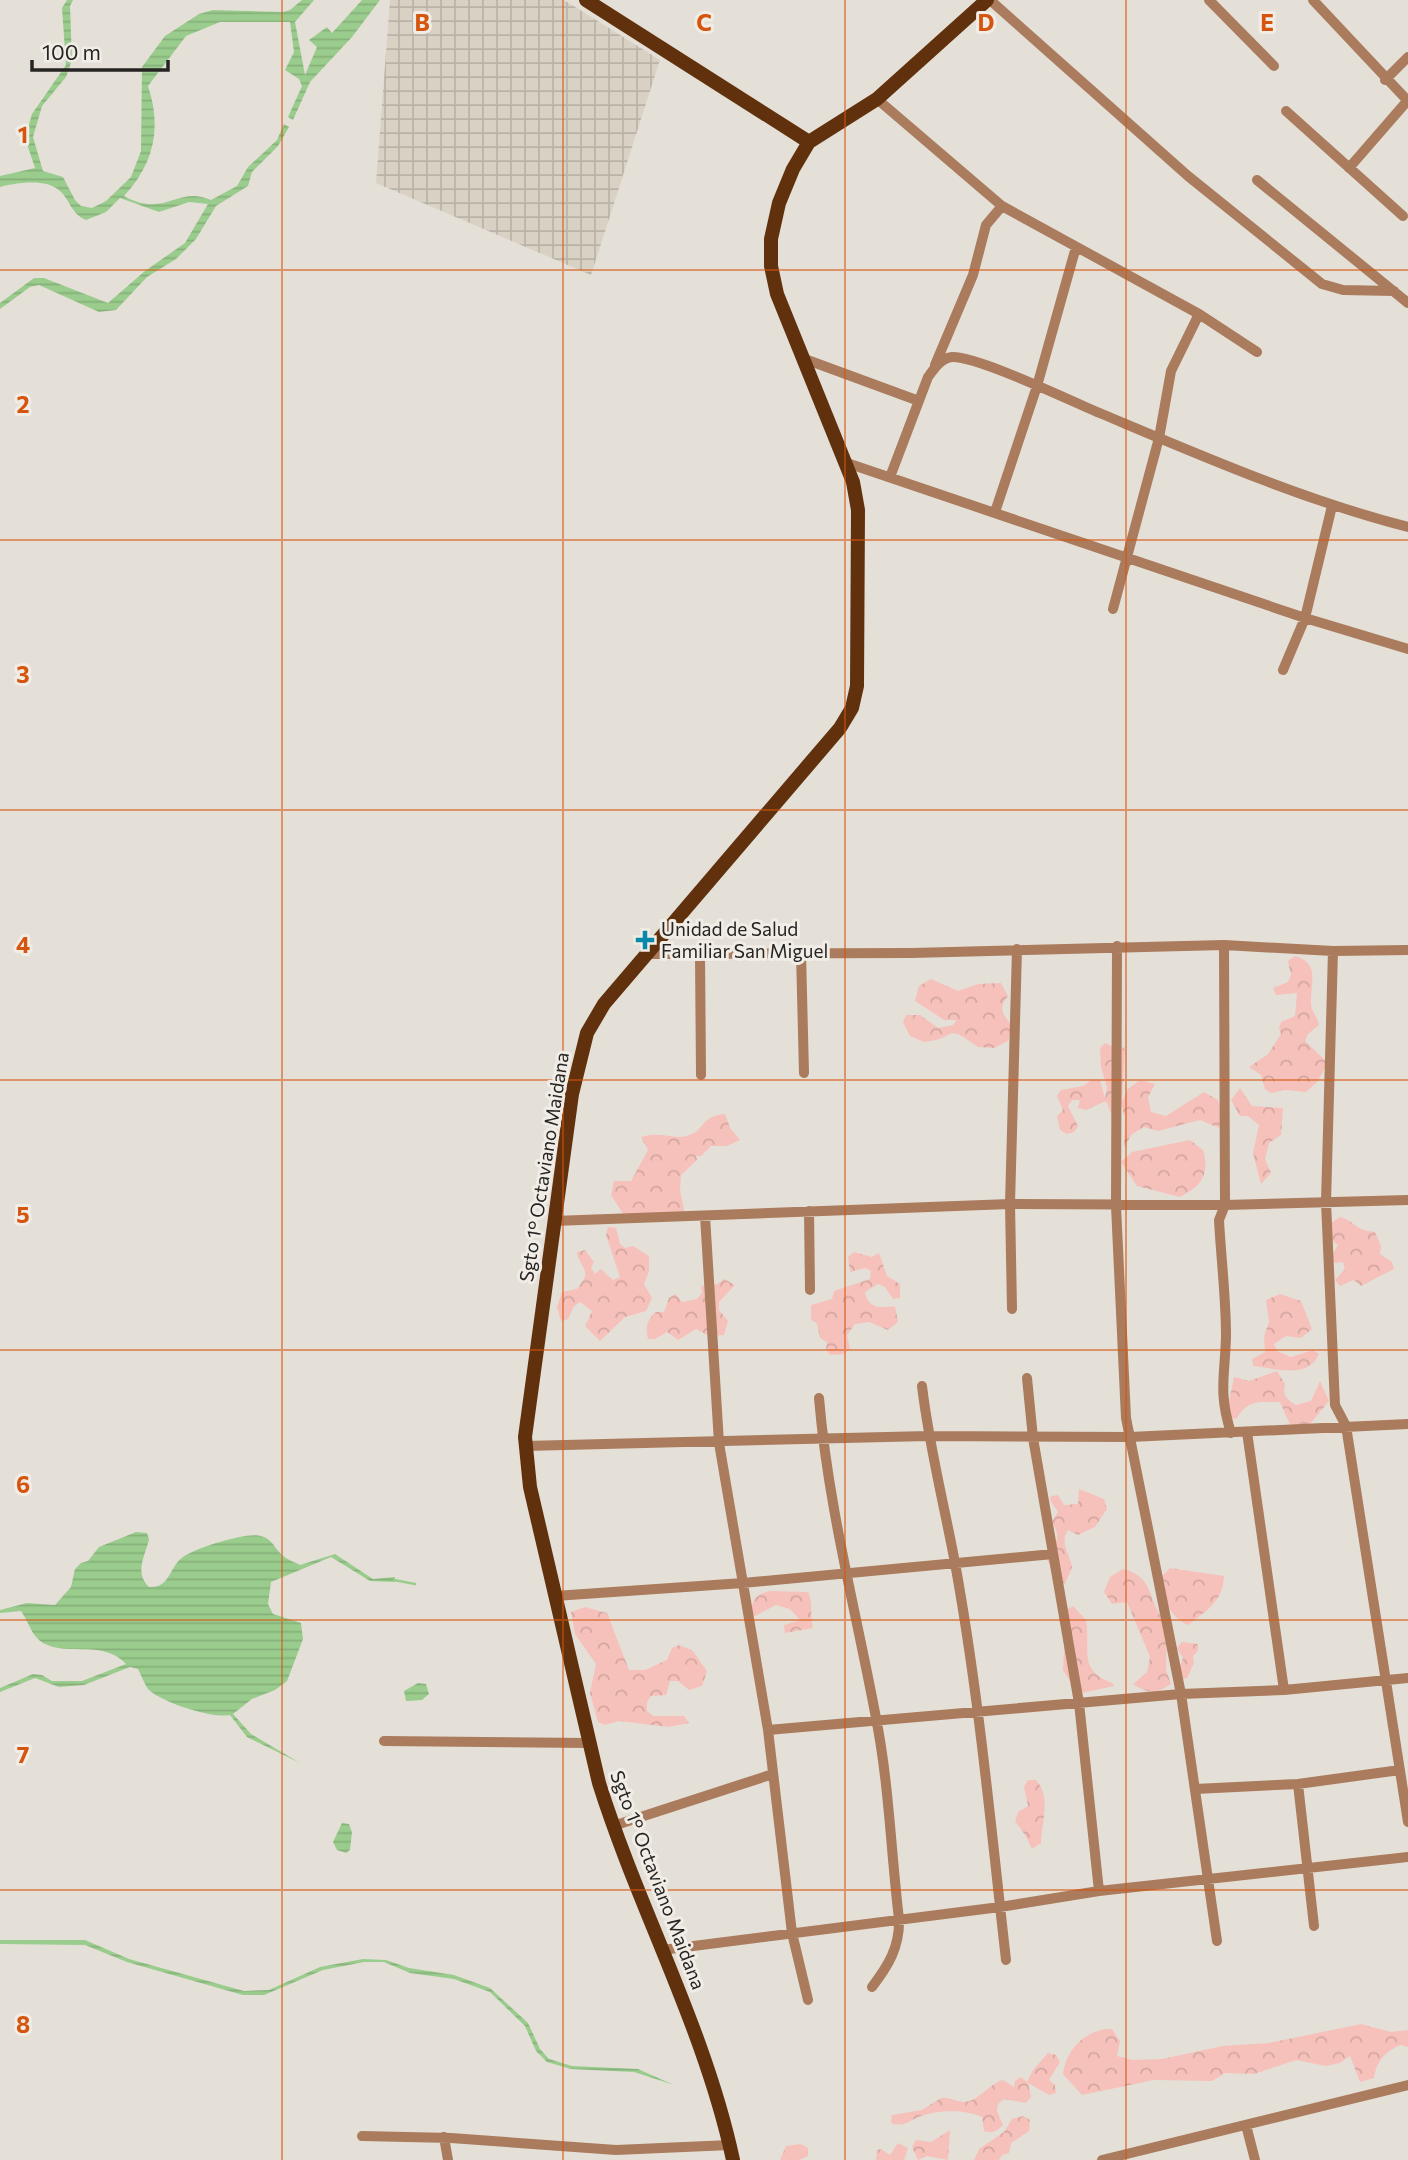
<svg xmlns="http://www.w3.org/2000/svg" width="1408" height="2160" font-family="Commissioner,sans-serif">
<defs>
<pattern id="industrial-grid" width="8" height="8" patternUnits="userSpaceOnUse" patternTransform="scale(1.75)"><rect width="8" height="8" fill="#d9d2c4"/><path d="M0 4h8M4 0v8" fill="none" stroke="#bab4a8"/></pattern>
<pattern id="forest-crowns" width="20" height="18" patternUnits="userSpaceOnUse" patternTransform="scale(1.75)"><rect width="20" height="18" fill="#f6c1ba"/><path d="M2 6a3 3 0 1 1 6 0M12 15a3 3 0 1 1 6 0" fill="none" stroke="#d3a6a0"/></pattern>
<pattern id="water-rules" width="6" height="5" patternUnits="userSpaceOnUse" patternTransform="scale(1.75)"><rect width="6" height="5" fill="#9acd8d"/><path d="M0 2.5h6" fill="none" stroke="#85b079"/></pattern>
</defs>
<rect width="100%" height="100%" fill="#e4e0d8"/>
<path fill="url(#industrial-grid)" d="M 390,0 L 564,0 L 660,60 L 591,275 L 376,183 Z"/>
<path fill="url(#forest-crowns)" d="M 1295,956 C 1321,963 1310,985 1311,1004 C 1311,1010 1318,1018 1319,1025 L 1308,1034 L 1305,1041 L 1328,1063 L 1317,1082 L 1306,1092 L 1285,1090 L 1271,1093 L 1265,1089 L 1261,1075 L 1249,1067 L 1268,1054 L 1281,1034 L 1279,1029 L 1281,1022 L 1295,1016 L 1297,993 L 1276,995 L 1273,988 L 1288,982 L 1291,975 L 1288,961 Z
M 931,979 L 958,991 L 978,984 L 1001,983 L 1008,996 C 997,1010 1004,1014 1012,1027 L 1008,1041 L 994,1048 L 978,1047 C 943,1022 960,1038 924,1042 L 910,1036 L 903,1022 L 906,1015 L 920,1015 L 938,1028 L 953,1025 L 957,1020 L 944,1020 L 915,1001 L 919,986 Z
M 1105,1043 L 1119,1049 L 1123,1047 L 1125,1050 L 1122,1101 L 1128,1089 L 1140,1080 L 1155,1084 L 1148,1097 L 1151,1112 L 1166,1116 L 1204,1092 L 1218,1100 L 1222,1114 L 1219,1128 L 1200,1120 L 1158,1131 L 1144,1127 L 1132,1134 L 1124,1148 L 1125,1117 L 1121,1104 L 1111,1113 L 1106,1101 L 1086,1110 L 1078,1108 L 1080,1100 L 1072,1100 L 1068,1106 L 1078,1126 L 1074,1132 L 1067,1134 L 1060,1130 L 1057,1116 L 1063,1110 L 1057,1096 L 1061,1090 L 1083,1086 L 1093,1079 L 1100,1081 L 1105,1098 L 1107,1087 L 1101,1067 L 1100,1048 Z
M 1240,1088 L 1252,1106 L 1283,1108 L 1281,1135 L 1269,1143 L 1265,1159 L 1271,1173 L 1261,1184 L 1253,1153 L 1259,1125 L 1248,1116 L 1240,1116 L 1231,1100 Z
M 725,1114 L 730,1128 L 740,1140 L 727,1146 L 711,1146 L 701,1156 L 696,1156 L 697,1160 L 681,1175 L 680,1190 L 686,1220 L 627,1220 L 611,1195 L 614,1181 L 631,1181 L 648,1150 L 641,1137 C 661,1131 672,1140 687,1136 C 706,1130 700,1116 725,1114 Z
M 1190,1140 L 1203,1150 C 1210,1174 1202,1186 1180,1197 L 1137,1186 L 1121,1162 L 1132,1152 Z
M 1340,1217 C 1355,1221 1354,1230 1375,1232 L 1381,1246 L 1380,1254 L 1392,1262 L 1394,1269 L 1361,1286 L 1354,1280 L 1340,1286 L 1335,1280 L 1345,1269 L 1343,1262 L 1335,1263 L 1330,1258 L 1338,1245 L 1332,1240 L 1327,1226 Z
M 608,1227 L 616,1228 L 620,1244 L 625,1248 L 633,1246 L 649,1256 L 649,1271 L 644,1284 L 652,1298 L 646,1311 L 625,1317 L 600,1341 L 585,1326 L 592,1311 L 580,1302 L 574,1306 L 568,1319 L 561,1321 L 557,1307 L 562,1292 L 577,1289 C 579,1285 582,1283 584,1279 C 589,1270 577,1261 577,1252 L 585,1250 L 594,1262 L 591,1268 L 595,1274 L 601,1269 L 613,1280 L 620,1277 L 606,1235 Z
M 854,1252 L 872,1257 L 879,1253 L 887,1276 L 900,1284 L 900,1298 L 893,1299 L 885,1287 L 878,1284 L 865,1292 C 868,1309 880,1308 895,1306 L 898,1322 L 888,1330 L 869,1322 L 855,1324 L 847,1335 L 850,1349 L 844,1354 L 830,1355 L 826,1349 L 827,1342 L 820,1338 L 817,1323 L 811,1320 L 811,1305 L 832,1299 L 834,1291 L 870,1279 L 871,1271 L 865,1268 L 850,1272 L 848,1257 Z
M 724,1279 L 735,1285 L 719,1302 L 719,1310 L 728,1321 L 724,1335 L 709,1336 L 696,1329 L 678,1340 L 667,1332 L 655,1339 L 648,1339 C 645,1327 647,1320 656,1312 L 664,1312 L 669,1298 L 675,1294 L 682,1302 L 697,1299 L 702,1293 L 701,1286 L 718,1284 Z
M 1280,1294 L 1301,1301 L 1312,1329 L 1301,1338 L 1286,1336 L 1274,1344 L 1277,1351 L 1291,1357 L 1313,1350 L 1319,1354 C 1308,1380 1274,1368 1253,1366 L 1252,1359 L 1265,1352 L 1264,1336 L 1269,1322 L 1266,1300 Z
M 1277,1371 L 1285,1384 C 1282,1396 1287,1399 1296,1405 L 1311,1401 L 1320,1381 L 1329,1401 L 1305,1430 L 1292,1429 L 1280,1402 C 1259,1403 1250,1398 1237,1418 L 1230,1419 L 1228,1406 L 1234,1377 L 1249,1381 Z
M 1079,1489 L 1104,1499 L 1107,1509 L 1095,1527 L 1078,1535 L 1068,1530 C 1059,1544 1070,1553 1072,1567 L 1065,1584 L 1056,1578 L 1045,1555 C 1058,1544 1061,1536 1052,1522 L 1058,1512 L 1050,1500 L 1051,1496 L 1058,1495 L 1064,1505 L 1078,1504 Z
M 1170,1568 L 1224,1576 C 1223,1602 1206,1611 1188,1625 C 1169,1617 1165,1599 1159,1579 Z
M 1123,1569 C 1156,1577 1147,1603 1167,1625 L 1166,1670 L 1171,1684 C 1156,1694 1148,1694 1133,1684 L 1147,1672 L 1150,1657 L 1127,1602 L 1112,1604 L 1104,1592 L 1110,1577 Z
M 770,1591 L 808,1592 C 813,1602 810,1616 813,1628 L 785,1633 L 784,1625 L 800,1620 L 790,1609 L 776,1605 L 751,1618 C 751,1602 753,1595 770,1591 Z
M 1073,1606 L 1086,1620 C 1091,1649 1077,1670 1112,1683 L 1114,1686 L 1082,1693 L 1073,1686 L 1063,1670 L 1066,1610 Z
M 585,1607 L 607,1613 L 629,1670 L 645,1670 L 667,1660 L 672,1648 L 679,1645 L 692,1650 L 707,1671 L 702,1686 L 689,1690 L 678,1681 L 670,1681 L 666,1695 L 651,1696 L 647,1702 L 647,1711 L 653,1716 L 684,1716 L 689,1723 L 668,1727 L 619,1721 L 605,1725 L 598,1722 L 590,1693 L 596,1664 L 575,1634 L 571,1612 Z
M 1182,1642 L 1198,1644 L 1198,1651 L 1193,1656 L 1194,1663 L 1187,1678 L 1180,1679 L 1178,1672 L 1183,1658 L 1177,1648 Z
M 1028,1780 L 1036,1780 C 1052,1797 1041,1824 1041,1843 L 1032,1849 C 1028,1840 1023,1830 1015,1822 L 1018,1812 L 1028,1806 L 1024,1787 Z
M 1361,2024 L 1391,2032 L 1408,2030 L 1408,2047 L 1400,2045 C 1384,2053 1377,2060 1374,2078 L 1360,2082 L 1350,2056 L 1340,2063 L 1326,2066 L 1296,2060 L 1254,2074 L 1225,2073 L 1212,2081 L 1154,2080 L 1082,2095 L 1063,2074 C 1066,2049 1087,2028 1112,2029 L 1120,2041 L 1117,2056 L 1132,2060 L 1162,2059 L 1223,2046 L 1269,2043 Z
M 1048,2053 L 1056,2055 L 1060,2062 L 1049,2080 L 1055,2085 L 1056,2093 L 1049,2095 L 1028,2083 L 1031,2097 L 1026,2103 L 1004,2099 L 998,2104 L 997,2111 L 1003,2125 C 997,2131 993,2134 984,2131 L 982,2117 C 965,2109 938,2110 921,2116 C 909,2120 905,2128 891,2123 L 892,2115 L 922,2110 L 941,2098 C 949,2097 955,2101 963,2102 C 979,2102 989,2083 1003,2080 L 1014,2087 L 1015,2081 L 1021,2077 L 1027,2082 L 1033,2070 Z
M 1023,2116 L 1030,2120 L 1029,2131 L 1011,2143 L 1009,2153 L 1002,2155 L 999,2160 L 974,2160 L 979,2149 L 1004,2132 L 1012,2119 Z
M 950,2130 L 948,2160 L 927,2156 L 918,2160 L 912,2147 L 916,2140 L 931,2142 Z
M 898,2143 L 908,2148 L 904,2160 L 876,2160 L 877,2150 L 881,2149 L 890,2155 Z
M 801,2144 L 808,2148 L 808,2156 L 799,2160 L 780,2160 L 786,2146 Z"/>
<path fill="url(#water-rules)" d="M 67,0 L 73,0 L 70,6 L 72,60 L 66,77 L 42,106 L 33,137 L 43,171 L 63,177 L 75,200 L 81,206 L 92,208 L 106,201 L 131,177 L 141,151 L 142,67 L 165,36 L 199,14 L 213,10 L 283,12 L 290,10 L 302,0 L 314,0 L 295,22 L 305,75 L 317,47 L 309,40 L 327,27 L 332,33 L 362,0 L 380,0 L 352,37 L 310,82 L 293,120 L 288,117 L 302,86 L 299,79 L 285,70 L 294,52 L 290,22 L 220,22 L 186,36 L 148,86 C 162,128 154,164 124,196 C 166,219 177,185 211,200 L 237,186 L 248,167 L 277,140 L 284,124 L 289,127 L 278,146 L 252,172 L 248,186 L 216,206 L 196,239 L 176,259 L 147,277 L 116,310 L 99,312 L 39,285 L 30,287 L 0,309 L 0,303 L 34,278 L 44,278 L 108,303 L 145,271 L 185,243 L 208,204 L 189,202 L 159,212 L 120,198 L 106,212 L 86,220 C 71,214 70,200 60,191 C 46,178 16,183 0,187 L 0,176 L 35,168 L 25,138 L 32,114 L 66,65 L 62,8 Z
M 136,1532 L 147,1533 L 149,1539 C 145,1557 134,1572 149,1587 C 171,1588 168,1568 183,1557 C 196,1548 246,1532 261,1536 C 272,1539 274,1547 281,1554 C 286,1559 294,1562 300,1565 L 335,1554 L 373,1579 L 395,1577 L 395,1582 L 370,1581 L 331,1557 L 271,1582 L 268,1604 L 273,1614 L 301,1623 L 303,1639 L 287,1681 L 275,1690 L 252,1699 L 233,1714 L 251,1734 L 300,1763 L 247,1737 L 230,1715 C 213,1719 160,1702 148,1689 C 144,1683 141,1675 138,1669 L 130,1667 L 84,1685 L 59,1687 L 35,1678 L 0,1692 L 0,1688 L 33,1674 L 42,1675 L 52,1681 L 82,1681 L 126,1664 C 103,1639 69,1657 43,1643 C 31,1636 29,1622 21,1611 L 0,1613 L 0,1610 L 27,1603 L 55,1605 L 71,1587 L 75,1569 L 81,1563 L 88,1561 L 99,1547 Z
M 418,1683 L 426,1684 L 429,1694 L 422,1700 L 406,1701 L 404,1691 Z
M 342,1823 L 349,1824 L 352,1832 L 350,1850 L 346,1853 L 337,1850 L 333,1842 Z
M 0,1940 L 85,1940 L 129,1959 L 244,1991 L 269,1990 L 320,1967 L 363,1959 L 386,1960 L 409,1968 L 454,1975 L 490,1988 L 528,2023 L 540,2049 L 549,2059 L 572,2066 L 638,2069 L 674,2085 L 634,2072 L 571,2069 L 547,2062 L 536,2051 L 525,2026 L 490,1992 L 454,1979 L 410,1973 L 384,1962 L 364,1962 L 323,1970 L 264,1995 L 243,1995 L 127,1962 L 85,1945 L 0,1944 Z"/>
<g fill="none" stroke-linecap="round" stroke-linejoin="round">
<path stroke="#9acd8d" stroke-width="2.5" d="M 394,1580 L 415,1584"/>
<path stroke="#aa7b5c" stroke-width="10" d="M 990,0 L 1188,176 L 1322,284 L 1343,290 L 1394,291
M 1209,0 L 1274,66
M 1313,0 L 1408,101
M 1385,80 L 1408,57
M 877,99 L 1002,206 L 1199,314 L 1257,352
M 1286,111 L 1403,216
M 1349,168 L 1408,100
M 1257,180 L 1408,303
M 802,358 L 919,401
M 935,365 L 973,275 L 986,225 L 1002,206
M 847,463 L 1305,618 L 1408,649
M 890,477 L 928,377 C 934,369 941,358 952,357 C 978,356 1073,402 1102,414 C 1202,456 1303,500 1408,527
M 995,512 L 1037,386 L 1076,247
M 1113,609 L 1159,438 L 1171,371 L 1199,314
M 1283,670 L 1305,618 L 1332,506
M 1224,945 L 1225,1205 L 1219,1220 C 1221,1258 1226,1297 1226,1336 C 1225,1376 1218,1392 1231,1433
M 1117,946 L 1116,1206 L 1126,1418 L 1181,1694 L 1217,1941
M 1333,951 L 1326,1202 L 1335,1405 L 1346,1426 L 1408,1822
M 801,953 L 804,1073
M 646,954 L 912,953 L 1224,945 L 1333,951 L 1408,950
M 700,954 L 701,1075
M 809,1211 L 810,1290
M 705,1216 L 719,1443 L 768,1730 L 792,1933 L 808,2000
M 554,1221 L 1010,1204 L 1225,1205 L 1408,1200
M 1012,1309 L 1010,1204 L 1017,949
M 1027,1378 L 1033,1438 L 1079,1703 L 1099,1891
M 922,1386 C 929,1446 944,1504 955,1563 C 979,1695 991,1828 1006,1960
M 819,1398 C 828,1506 856,1611 876,1718 C 889,1783 891,1853 899,1919 C 900,1947 888,1966 872,1987
M 1247,1432 L 1284,1690
M 525,1446 L 928,1436 L 1130,1437 L 1408,1424
M 555,1596 L 743,1583 L 1053,1554
M 768,1730 L 1181,1694 L 1284,1690 L 1408,1678
M 384,1741 L 589,1743
M 1298,1784 L 1314,1926
M 1195,1789 L 1298,1784 L 1400,1770
M 613,1826 L 773,1774
M 662,1950 L 1000,1907 L 1099,1891 L 1408,1857
M 1246,2125 L 1255,2160
M 362,2136 L 451,2138 L 616,2150 L 730,2145
M 444,2137 L 448,2160
M 1102,2160 L 1408,2085"/>
<path stroke="#60310c" stroke-width="14" d="M 586,0 L 809,142
M 733,2160 C 705,2029 639,1910 599,1783 L 530,1487 L 525,1437 L 572,1094 L 587,1033 L 604,1004 L 840,728 L 852,708 L 857,686 L 858,510 L 853,482 L 777,294 L 771,266 L 771,239 L 779,203 L 793,169 L 809,142 L 877,99 L 987,0"/>
</g>
<path fill="none" stroke="#d5540e" stroke-width="2" stroke-opacity="0.55" d="M 282,0 L 282,2160M 563,0 L 563,2160M 845,0 L 845,2160M 1126,0 L 1126,2160M 0,270 L 1408,270M 0,540 L 1408,540M 0,810 L 1408,810M 0,1080 L 1408,1080M 0,1350 L 1408,1350M 0,1620 L 1408,1620M 0,1890 L 1408,1890"/>
<path fill="#0988aa" stroke="#f1ede6" stroke-width="2.5" d="M641.5 929.5h7v7h7v7h-7v7h-7v-7h-7v-7h7z"/>
<g text-anchor="middle" stroke-width="6" stroke-linejoin="round" paint-order="stroke">
<g font-size="19" fill="#262422" stroke="#f1ede6" text-anchor="start">
<text x="661" y="936">Unidad de Salud<tspan x="661" dy="22">Familiar San Miguel</tspan></text>
</g>
<g font-size="19" fill="#262422" stroke="#f1ede6">
<text transform="translate(544 1167) rotate(-81)" y="7">Sgto 1° Octaviano Maidana</text>
<text transform="translate(658 1880) rotate(69)" y="7">Sgto 1° Octaviano Maidana</text>
</g>
</g>
<g font-size="23" text-anchor="middle" font-weight="bold" fill="#d5540e" stroke="#f1ede6" stroke-width="6" stroke-linejoin="round" paint-order="stroke">
<text x="422" y="31">B</text>
<text x="704" y="31">C</text>
<text x="986" y="31">D</text>
<text x="1267" y="31">E</text>
<text x="23" y="143">1</text>
<text x="23" y="413">2</text>
<text x="23" y="683">3</text>
<text x="23" y="953">4</text>
<text x="23" y="1223">5</text>
<text x="23" y="1493">6</text>
<text x="23" y="1763">7</text>
<text x="23" y="2033">8</text>
</g>
<path d="M32 60v10h136v-10" fill="none" stroke="#262422" stroke-width="3.5"/>
<text x="42" y="60" font-size="21" fill="#262422" stroke="#f1ede6" stroke-width="5" paint-order="stroke">100 m</text>
</svg>
